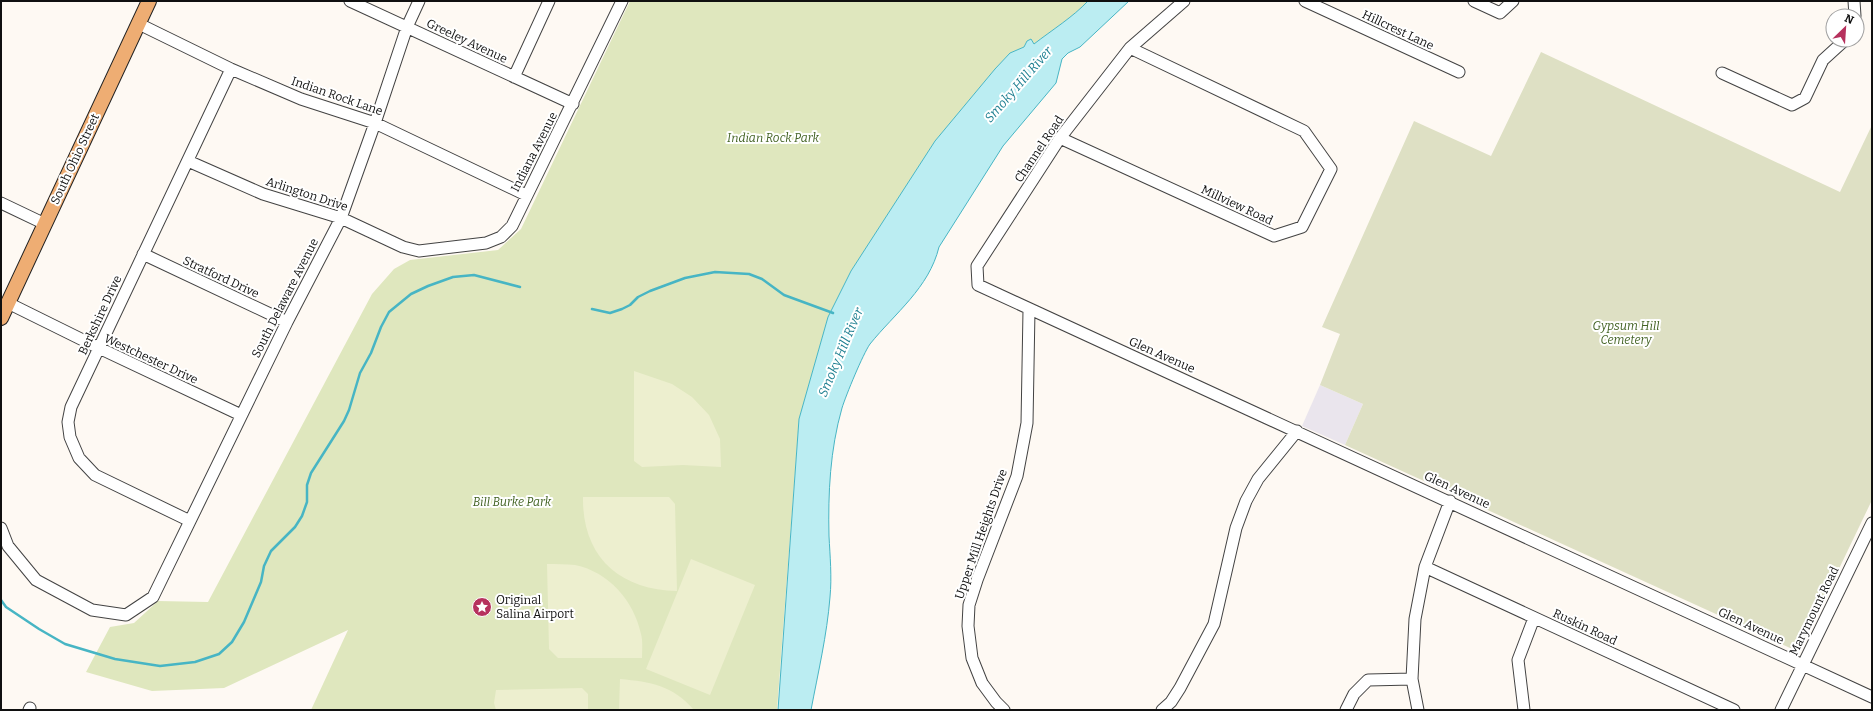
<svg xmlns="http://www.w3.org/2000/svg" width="1873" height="711" font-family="Bitter,serif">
<rect width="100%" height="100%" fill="#fef9f3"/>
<path fill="#eae5ed" d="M 1320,385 L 1363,404 L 1345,445 L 1302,426 Z"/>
<path fill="#dfe7be" d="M 630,1 L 1088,1 C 1073,17 1052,30 1034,44 L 1031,39 L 1027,41 L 1024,47 L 1010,53 L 995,69 L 935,141 L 851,271 L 828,317 L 799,419 L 777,710 L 311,710 L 348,630 L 224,688 L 152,691 L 86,672 L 110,627 L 134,623 L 158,601 L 208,602 L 372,294 L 394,269 L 410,260 L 498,250 L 521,229 Z"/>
<path fill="#dee0c4" d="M 1541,52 L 1840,192 L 1872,125 L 1872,500 L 1799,652 L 1345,445 L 1363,404 L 1320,385 L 1340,334 L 1322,327 L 1414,121 L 1491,156 Z"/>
<path fill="#edefcf" d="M 634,371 L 672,384 L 692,397 L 709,415 L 720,439 L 721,467 L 683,465 L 642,467 L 634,461 Z
M 583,497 L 669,497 L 675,504 L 677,591 C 619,590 582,556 583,497 Z
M 691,559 L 755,585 L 710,695 L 646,669 Z
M 547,564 C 556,564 566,564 575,565 C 609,572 634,601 641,634 C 643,641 642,650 642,658 L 558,658 L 549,649 Z
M 620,679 C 651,682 672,685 694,710 L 619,710 Z
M 582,688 L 588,694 L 588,710 L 496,710 L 494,703 L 496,690 Z"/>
<path fill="#bbedf2" stroke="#47b5c4" d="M 1088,1 L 1129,1 L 1080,47 L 1068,53 L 1062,59 L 1056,83 L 1003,146 L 939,247 C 929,288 895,313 870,344 C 863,354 846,395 842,408 C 830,450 828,493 829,536 C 830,556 832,577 830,597 C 827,635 818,673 811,710 L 778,710 L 799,419 L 828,317 L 851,271 L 935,141 L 995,69 L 1010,53 L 1024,47 L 1027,41 L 1031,39 L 1034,44 C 1052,30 1073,17 1088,1 Z"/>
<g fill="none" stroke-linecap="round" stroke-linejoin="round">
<path stroke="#47b5c4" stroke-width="2.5" d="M 592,309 L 610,313 L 622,309 L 630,305 L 638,297 L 650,291 L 685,278 L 715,272 L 749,274 L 762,279 L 784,295 L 833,313
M 1,600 L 6,607 L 39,629 L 65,644 L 115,659 L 160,666 L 195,662 L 219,654 L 232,642 L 244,622 L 261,582 L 264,566 L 271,551 L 295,527 L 302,516 L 307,502 L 307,485 L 311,473 L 344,421 L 349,410 L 360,373 L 371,353 L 381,327 L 389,312 L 411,294 L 428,286 L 453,277 L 474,275 L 520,287"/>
<defs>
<path id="minor" d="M 350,1 L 573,104
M 1184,1 L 1130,48 L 1060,138 L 977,266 L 978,285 L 1872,697
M 1305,1 L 1459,72
M 1474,1 L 1500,13 L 1513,1
M 1854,1 L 1855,16
M 139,24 L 231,69 L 301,99 L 375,123 L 526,195
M 1722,73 L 1792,105 L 1805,98 L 1823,60 L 1845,40
M 514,77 L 549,1
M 1060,138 L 1274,236 L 1302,227 L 1331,169 L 1304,131 L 1130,48
M 188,161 L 263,194 L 341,218 L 403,247 L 419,251 L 486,243 L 501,237 L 512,226 L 622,1
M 1,203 L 45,224
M 143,254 L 287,322
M 8,303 L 99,348 L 241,415
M 190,521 L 95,475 L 79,458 L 70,437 L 68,422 L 71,407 L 231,69
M 1,528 L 8,546 L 36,580 L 92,610 L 126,615 L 153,597 L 287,322 L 341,218 L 375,123 L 407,27 L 419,1
M 1425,567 L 1734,710
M 29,710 L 30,708
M 1004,710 L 996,702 L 982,683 L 972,658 L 968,626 L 969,605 L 977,580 L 1017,476 L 1027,423 L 1029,310
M 1162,710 L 1171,702 L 1180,688 L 1214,624 L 1236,528 L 1246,501 L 1258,479 L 1297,431
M 1346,710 L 1354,694 L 1368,680 L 1412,679
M 1418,710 L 1412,679 L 1415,619 L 1425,567 L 1450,501
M 1524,710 L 1518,660 L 1534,618
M 1781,710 L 1872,523"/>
<path id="major" d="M 1,318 L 149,1"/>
</defs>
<use href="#minor" stroke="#434343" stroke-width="13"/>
<use href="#major" stroke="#212121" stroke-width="16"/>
<use href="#minor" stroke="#fff" stroke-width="11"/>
<use href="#major" stroke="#eead73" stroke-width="14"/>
</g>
<defs>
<symbol id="sight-disc" viewBox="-11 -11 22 22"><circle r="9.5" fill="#b6315d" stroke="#fff"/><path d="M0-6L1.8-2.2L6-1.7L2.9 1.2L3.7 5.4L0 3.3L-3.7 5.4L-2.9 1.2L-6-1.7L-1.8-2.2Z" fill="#fff"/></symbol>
</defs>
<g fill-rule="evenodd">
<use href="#sight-disc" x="471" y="596" width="22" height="22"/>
</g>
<g text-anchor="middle" stroke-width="4" stroke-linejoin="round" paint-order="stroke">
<g font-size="12" fill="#101010" stroke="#fff">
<text transform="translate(1398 30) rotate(25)" y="4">Hillcrest Lane</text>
<text transform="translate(467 41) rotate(25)" y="4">Greeley Avenue</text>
<text transform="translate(337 96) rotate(19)" y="4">Indian Rock Lane</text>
<text transform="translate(1039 149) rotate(-56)" y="4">Channel Road</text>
<text transform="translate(534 152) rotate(-63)" y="4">Indiana Avenue</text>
<text transform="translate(75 159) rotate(-65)" y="4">South Ohio Street</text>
<text transform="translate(307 194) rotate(18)" y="4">Arlington Drive</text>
<text transform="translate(1237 205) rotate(25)" y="4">Millview Road</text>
<text transform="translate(221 277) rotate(25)" y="4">Stratford Drive</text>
<text transform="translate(285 298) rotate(-63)" y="4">South Delaware Avenue</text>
<text transform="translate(100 315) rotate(-65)" y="4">Berkshire Drive</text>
<text transform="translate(1162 355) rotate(24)" y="4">Glen Avenue</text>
<text transform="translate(151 359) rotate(25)" y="4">Westchester Drive</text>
<text transform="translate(1457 490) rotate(25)" y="4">Glen Avenue</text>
<text transform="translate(981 534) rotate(-71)" y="4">Upper Mill Heights Drive</text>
<text transform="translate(1814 611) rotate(-64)" y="4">Marymount Road</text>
<text transform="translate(1751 626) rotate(25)" y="4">Glen Avenue</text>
<text transform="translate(1585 627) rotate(25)" y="4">Ruskin Road</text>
</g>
<g font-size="12" font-style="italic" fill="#436324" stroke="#fff">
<text x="773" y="142">Indian Rock Park</text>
<text x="1626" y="330">Gypsum Hill<tspan x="1626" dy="14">Cemetery</tspan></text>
<text x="512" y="506">Bill Burke Park</text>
</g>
<g font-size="12" fill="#101010" stroke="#fff" text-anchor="start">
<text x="496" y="604">Original<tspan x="496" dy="14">Salina Airport</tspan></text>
</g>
<g font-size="13" font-style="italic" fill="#208092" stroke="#fff">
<text transform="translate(1018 84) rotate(-49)" y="5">Smoky Hill River</text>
<text transform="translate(840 352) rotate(-67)" y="5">Smoky Hill River</text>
</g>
</g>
<rect width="1873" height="711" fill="none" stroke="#101010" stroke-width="4"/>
<g transform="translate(1845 28) rotate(25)"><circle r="19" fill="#ffffff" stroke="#9f9f9f"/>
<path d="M0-3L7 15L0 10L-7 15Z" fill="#b6315d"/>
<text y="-6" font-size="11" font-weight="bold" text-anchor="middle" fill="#101010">N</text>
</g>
</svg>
